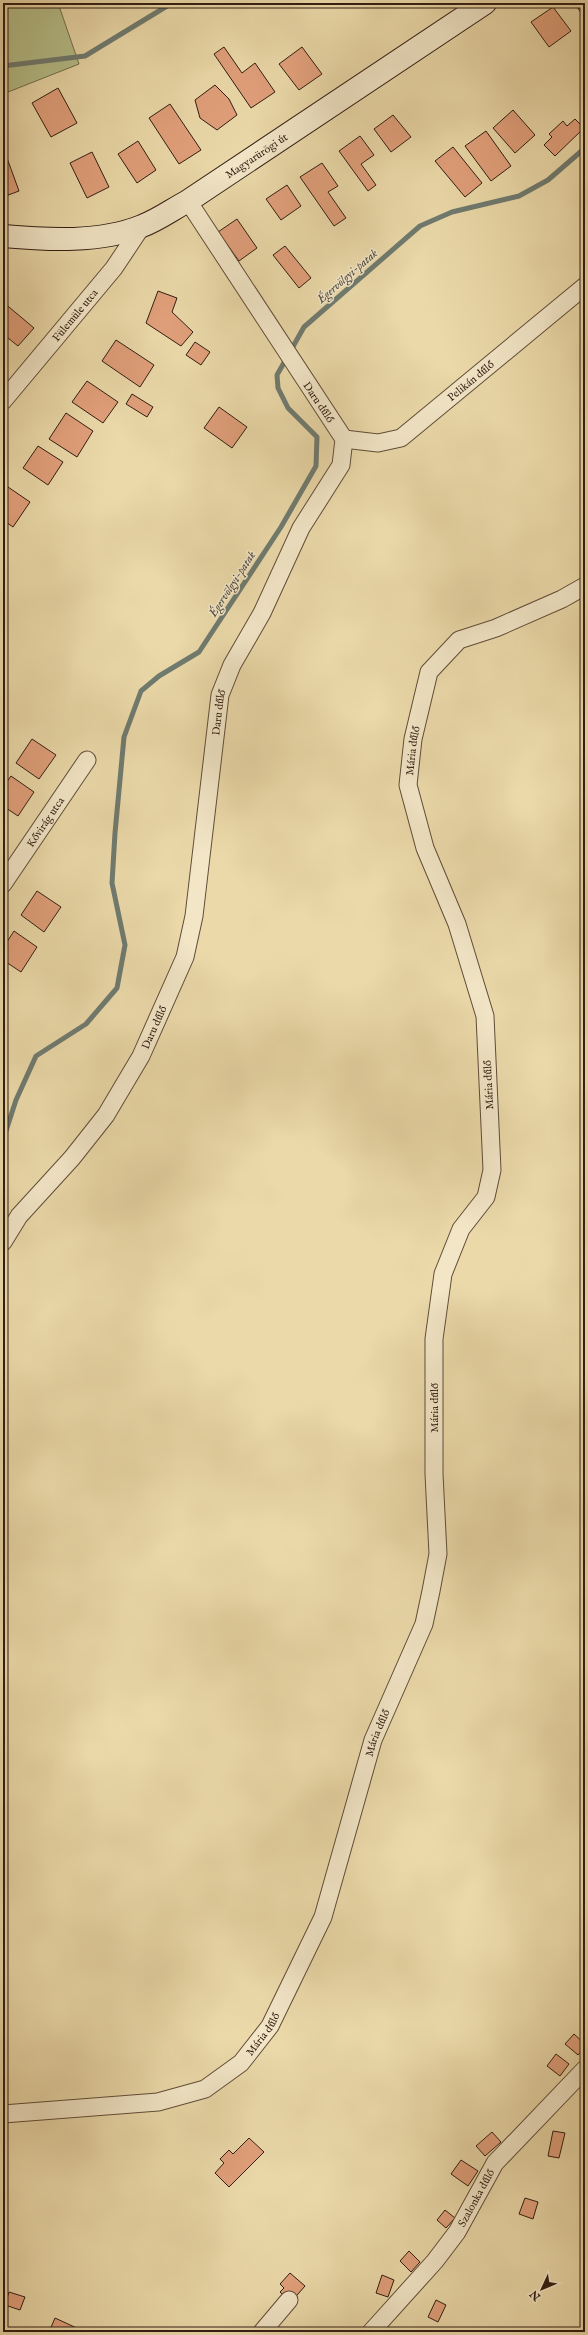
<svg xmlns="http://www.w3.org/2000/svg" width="588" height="2335" font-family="'IM FELL English',serif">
<rect width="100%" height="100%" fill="#ebd9a9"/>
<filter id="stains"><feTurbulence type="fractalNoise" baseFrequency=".005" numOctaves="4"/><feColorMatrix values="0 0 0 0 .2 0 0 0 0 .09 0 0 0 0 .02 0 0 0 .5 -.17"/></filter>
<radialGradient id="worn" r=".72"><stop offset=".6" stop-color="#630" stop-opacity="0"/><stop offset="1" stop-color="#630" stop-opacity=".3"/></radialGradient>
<path fill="#b6bf89" stroke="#746e4e" d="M 3,3 L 58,3 L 79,64 L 3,94 Z"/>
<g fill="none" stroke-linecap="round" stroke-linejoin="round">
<path stroke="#6f7b70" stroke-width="5" d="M 3,66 L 85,56 L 172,3
M 3,1140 L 16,1100 L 36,1056 L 86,1024 L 117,988 L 125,945 L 112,883 L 115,833 L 124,737 L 141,691 L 159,676 L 199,652 L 281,527 L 316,466 L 317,437 L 288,408 L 278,388 L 277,375 L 304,327 L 420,226 L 452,212 L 519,196 L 548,180 L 585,148"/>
</g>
<path fill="#e1a07b" stroke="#311d12" d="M 574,3 L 585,3 L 585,18 Z
M 553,7 L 571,31 L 549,47 L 531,22 Z
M 224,47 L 242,73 L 255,63 L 275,92 L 251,108 L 214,54 Z
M 302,47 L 322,74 L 299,90 L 279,64 Z
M 215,85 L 229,99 L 237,115 L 217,130 L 200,118 L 195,100 Z
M 58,88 L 77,123 L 51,137 L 32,103 Z
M 170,104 L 201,150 L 179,164 L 149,118 Z
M 513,110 L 535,135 L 515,153 L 493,128 Z
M 393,115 L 411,137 L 391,152 L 374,129 Z
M 575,119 L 584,128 L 555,156 L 544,145 L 552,137 L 549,134 L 563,121 L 567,126 Z
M 486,131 L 511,166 L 491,181 L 465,146 Z
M 360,136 L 374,155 L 361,164 L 376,185 L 368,191 L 339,151 Z
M 138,141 L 156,170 L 137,183 L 118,154 Z
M 453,147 L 482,183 L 465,197 L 435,161 Z
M 92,152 L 109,187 L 87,198 L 70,163 Z
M 7,158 L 19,191 L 3,197 L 3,159 Z
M 322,163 L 338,186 L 328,192 L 346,218 L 334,226 L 300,177 Z
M 287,185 L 301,206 L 281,220 L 266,199 Z
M 237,219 L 257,248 L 239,261 L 218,232 Z
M 285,246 L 311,278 L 299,288 L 273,255 Z
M 158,291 L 177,298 L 172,312 L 193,332 L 181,346 L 146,323 Z
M 3,302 L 34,328 L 18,346 L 3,334 Z
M 116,340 L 154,365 L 140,387 L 102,361 Z
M 195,342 L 210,352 L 201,365 L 186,355 Z
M 87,381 L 118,402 L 103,423 L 72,402 Z
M 132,394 L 153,407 L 147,417 L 126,404 Z
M 219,407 L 247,427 L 232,448 L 204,428 Z
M 66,413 L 93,431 L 77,457 L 49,439 Z
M 38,446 L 63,462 L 48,485 L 23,468 Z
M 8,487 L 30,502 L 13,527 L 3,520 L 3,494 Z
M 32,739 L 56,755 L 39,779 L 16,763 Z
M 11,776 L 34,792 L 18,816 L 3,806 L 3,787 Z
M 37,891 L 61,907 L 44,932 L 21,915 Z
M 14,931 L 37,947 L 21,972 L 3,960 L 3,948 Z
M 574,2034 L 585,2044 L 585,2047 L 578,2055 L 565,2044 Z
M 556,2054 L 569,2064 L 560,2076 L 547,2066 Z
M 553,2131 L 565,2133 L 559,2158 L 548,2156 Z
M 492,2132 L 501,2142 L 485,2156 L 476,2146 Z
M 249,2138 L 264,2152 L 229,2187 L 215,2173 L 224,2163 L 220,2159 L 229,2150 L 233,2154 Z
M 461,2160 L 478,2171 L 468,2186 L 451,2174 Z
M 525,2198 L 538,2202 L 533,2219 L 519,2214 Z
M 445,2210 L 455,2218 L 446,2228 L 437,2220 Z
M 409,2251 L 420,2262 L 411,2272 L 400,2261 Z
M 290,2273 L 305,2286 L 291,2302 L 280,2292 L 284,2288 L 280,2284 Z
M 382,2275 L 394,2280 L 388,2297 L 376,2293 Z
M 9,2292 L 25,2297 L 20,2310 L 5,2305 Z
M 436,2300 L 446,2305 L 438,2322 L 428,2317 Z
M 55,2318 L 81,2330 L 80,2332 L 49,2332 Z"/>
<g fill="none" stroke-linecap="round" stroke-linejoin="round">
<defs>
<g id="minor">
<path id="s1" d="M 3,401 L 114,268 L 142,226"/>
<path id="s2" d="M 344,439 L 378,443 L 401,438 L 585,286"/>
<path id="s3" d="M 3,884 L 87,760"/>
<path id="s4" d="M 3,1242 L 19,1216 L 72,1158 L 106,1115 L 141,1056 L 185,957 L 194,916 L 220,695 L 232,665 L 262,613 L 301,528 L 341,465 L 344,439 L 188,201"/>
<path id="s5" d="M 3,2114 L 158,2102 L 205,2089 L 241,2063 L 270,2026 L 323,1917 L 373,1740 L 424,1624 L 431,1591 L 438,1554 L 434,1474 L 434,1339 L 443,1274 L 461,1229 L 486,1197 L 492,1170 L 485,1016 L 457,924 L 425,848 L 408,785 L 413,739 L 429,672 L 459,640 L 496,628 L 562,599 L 585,586"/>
<path d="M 262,2332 L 289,2300"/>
<path id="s6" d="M 371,2332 L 435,2261 L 457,2232 L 495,2163 L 585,2069"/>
</g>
<g id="secondary">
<path id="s7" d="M 3,236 C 48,240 100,243 142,226 C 158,220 173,209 188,201 L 485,3"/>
</g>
</defs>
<use href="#minor" stroke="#604c38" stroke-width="19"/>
<use href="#secondary" stroke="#311d12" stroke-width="24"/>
<use href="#minor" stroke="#f2e6c7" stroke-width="17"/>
<use href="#secondary" stroke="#f2e6c7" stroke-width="22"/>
</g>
<g text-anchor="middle" stroke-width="3" stroke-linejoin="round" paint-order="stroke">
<g font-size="11" fill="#311d12" stroke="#f2e6c7">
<text dy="4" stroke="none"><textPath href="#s7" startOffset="275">Magyarürögi út</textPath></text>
<text dy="4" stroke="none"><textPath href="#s1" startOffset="112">Fülemüle utca</textPath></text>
<text dy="4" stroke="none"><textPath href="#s2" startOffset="148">Pelikán dűlő</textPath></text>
<text transform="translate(319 402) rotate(56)" y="4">Daru dűlő</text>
<text dy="4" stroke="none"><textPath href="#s4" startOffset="588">Daru dűlő</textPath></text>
<text dy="4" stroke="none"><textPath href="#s5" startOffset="1629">Mária dűlő</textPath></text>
<text dy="4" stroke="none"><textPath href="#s3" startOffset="75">Kővirág utca</textPath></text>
<text dy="4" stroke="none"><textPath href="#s4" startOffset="264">Daru dűlő</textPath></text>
<text transform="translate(488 1085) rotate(-93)" y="4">Mária dűlő</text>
<text transform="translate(434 1408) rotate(-90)" y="4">Mária dűlő</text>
<text dy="4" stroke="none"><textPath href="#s5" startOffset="609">Mária dűlő</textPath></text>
<text dy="4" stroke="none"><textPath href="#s5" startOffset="285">Mária dűlő</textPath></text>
<text dy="4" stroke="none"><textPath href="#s6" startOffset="171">Szalonka dűlő</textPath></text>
</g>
<g font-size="12" font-style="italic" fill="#504c41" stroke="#f2e6c7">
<text transform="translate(347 276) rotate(-41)" y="4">Égervölgyi-patak</text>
<text transform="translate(232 584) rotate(-57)" y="4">Égervölgyi-patak</text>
</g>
</g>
<rect width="588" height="2335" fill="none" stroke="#ebd9a9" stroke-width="16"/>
<rect x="4" y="4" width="580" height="2327" fill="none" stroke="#311d12" stroke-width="2"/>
<rect x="8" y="8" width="572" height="2319" fill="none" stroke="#311d12"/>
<g transform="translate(542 2289) rotate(226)" stroke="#f2e6c7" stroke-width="3" paint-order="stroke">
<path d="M0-3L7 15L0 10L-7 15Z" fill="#311d12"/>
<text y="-6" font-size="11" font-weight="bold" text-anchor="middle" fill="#311d12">N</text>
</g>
<rect width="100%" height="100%" filter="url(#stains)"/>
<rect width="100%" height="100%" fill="url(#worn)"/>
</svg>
